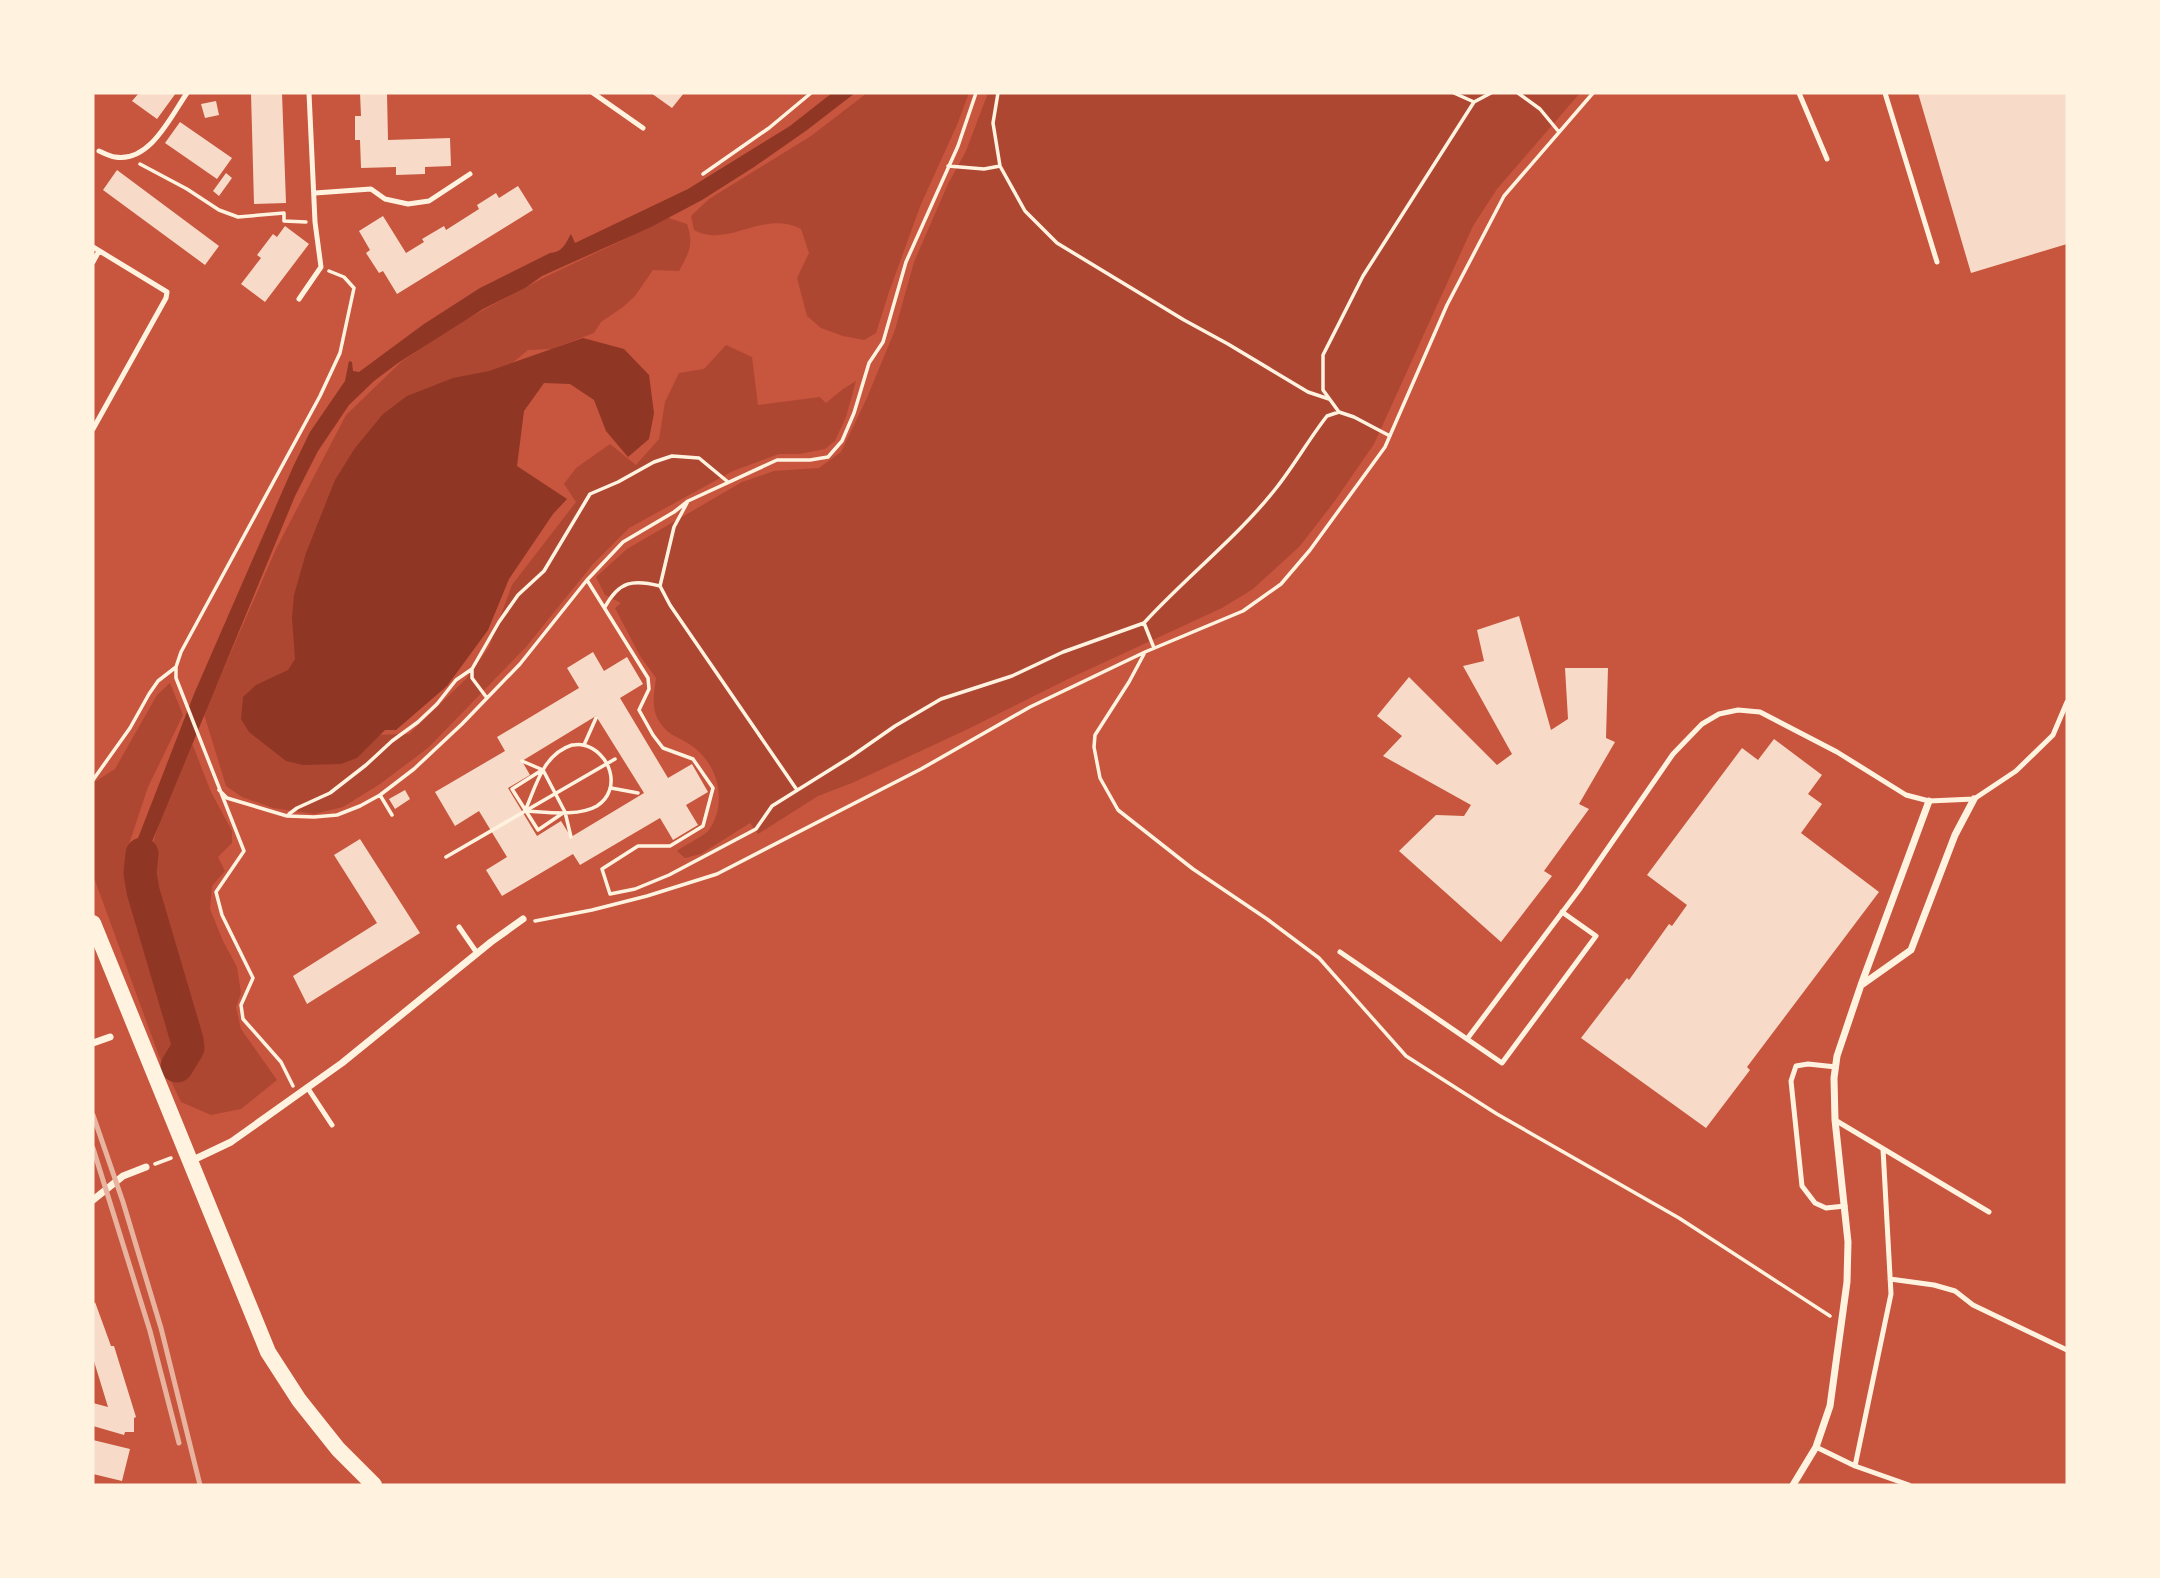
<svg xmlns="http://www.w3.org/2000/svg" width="2160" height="1578" font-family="'Space Grotesk',sans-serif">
<rect width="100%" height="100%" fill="#c8553d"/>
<path fill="#ae4732" d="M 867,93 L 969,93 L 957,125 L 921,204 L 889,292 L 876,333 L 864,340 L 843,336 L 821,328 L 807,316 L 797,278 L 809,253 L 801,229 C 763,209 728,249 694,230 L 691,216 L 709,199 L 811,136 Z
M 988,93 L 1580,93 L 1497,189 L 1473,226 L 1374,444 L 1334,502 L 1300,546 L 1253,589 L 1222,608 L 1068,679 L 968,729 L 852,783 L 818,796 L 758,834 L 750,823 L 701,854 L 685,858 L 677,851 C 685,845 704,836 709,830 C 729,801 717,761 689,744 C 675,735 669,736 659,721 C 651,709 654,692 656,678 L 640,656 L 615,608 L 621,603 L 605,595 L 596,577 L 627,549 L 742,482 L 774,471 L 819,468 L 841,452 L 866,400 L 895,330 L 914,262 L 948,184 L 966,151 Z
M 666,217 L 687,224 C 694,245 689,253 679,271 L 653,270 L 635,296 L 623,307 L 601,322 L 594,333 L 552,349 L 528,350 L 510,365 L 332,736 L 409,734 L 466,679 L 489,647 L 512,585 L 576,502 L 564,484 L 576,468 L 610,444 L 636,465 L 659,439 L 665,402 L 679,373 L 704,369 L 726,345 L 752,357 L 758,405 L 820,397 L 826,403 L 843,389 L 856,381 L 846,417 L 835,441 L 825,449 L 799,454 L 779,454 L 733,471 L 629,528 L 593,564 L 526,647 L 428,748 L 380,784 L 343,807 L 314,814 L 273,808 L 242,797 L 226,786 L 204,714 L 276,549 L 346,415 L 401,362 L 457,324 L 545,277 L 623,240 Z
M 170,683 L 183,715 L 148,787 L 129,844 L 149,923 L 174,1006 L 178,1048 L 174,1057 L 177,1066 L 187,1066 L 196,1056 L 196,1040 L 192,1030 L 178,975 L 161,922 L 150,874 L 150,854 L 162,812 L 190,738 L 211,792 L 232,831 L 232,843 L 218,857 L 225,871 L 212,886 L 210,909 L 223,941 L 237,967 L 241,993 L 236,1007 L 241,1029 L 277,1080 L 241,1109 L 211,1115 L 181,1102 L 159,1056 L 93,875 L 93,783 L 115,769 L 157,695 Z"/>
<path fill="#8f3625" d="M 832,93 L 855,93 L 807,130 L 754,167 L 702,200 L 651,227 L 542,276 L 525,288 L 483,309 L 398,363 L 374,381 L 349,405 L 318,451 L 295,496 L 151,844 L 149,872 L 153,891 L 137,905 C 131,883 130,867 135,846 L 194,694 L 293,467 L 310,432 L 345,381 L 349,361 L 352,362 L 353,371 L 359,372 L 424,324 L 480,288 L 550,253 C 563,252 565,244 571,234 L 575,243 L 688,189 L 790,126 Z
M 583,338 L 624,349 L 649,375 L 654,413 L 649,439 L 628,457 L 606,431 L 594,400 L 570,384 L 544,383 L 524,411 L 517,466 L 567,499 L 553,514 L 509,579 L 488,630 L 447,686 L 396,730 L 385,730 L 357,758 L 341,764 L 303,765 L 286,761 L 249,732 L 241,719 L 243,697 L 256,685 L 288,670 L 295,659 L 292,618 L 294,595 L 306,553 L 335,480 L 355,448 L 383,414 L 407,396 L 453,378 L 489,371 Z"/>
<path fill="#c8553d" d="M 123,1114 L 130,1135 L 93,1146 L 93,1121 L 119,1117 Z"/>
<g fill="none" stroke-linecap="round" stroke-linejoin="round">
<path stroke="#8f3625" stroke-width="33" d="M 142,854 L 140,873 L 143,891 L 187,1040 L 188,1048 L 177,1066"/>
</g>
<path fill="#f7dbc8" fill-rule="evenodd" d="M 139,93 L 176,93 L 157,119 L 132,101 Z
M 251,93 L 282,93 L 286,203 L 254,204 Z
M 360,93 L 387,93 L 388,140 L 450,138 L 451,166 L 425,167 L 425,174 L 396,175 L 396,167 L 361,168 L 360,140 L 355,140 L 355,116 L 361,116 Z
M 651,93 L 684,93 L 672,108 Z
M 1918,93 L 2067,93 L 2067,244 L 1971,273 Z
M 216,101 L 219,115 L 205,118 L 201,104 Z
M 180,122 L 232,158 L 217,179 L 165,143 Z
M 117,170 L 219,246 L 205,265 L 103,190 Z
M 226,173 L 232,178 L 219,196 L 213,191 Z
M 518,186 L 533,210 L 397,294 L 383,271 L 379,273 L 366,253 L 370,250 L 359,231 L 383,216 L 406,253 L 424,242 L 422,239 L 444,226 L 446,230 L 479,209 L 477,205 L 496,193 L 499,198 Z
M 285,226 L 309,244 L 265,302 L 241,284 L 261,258 L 257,255 L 273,234 L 277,237 Z
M 1519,616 L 1551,730 L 1568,719 L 1565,668 L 1608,668 L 1606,738 L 1615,742 L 1579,804 L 1589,809 L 1544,871 L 1552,876 L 1501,942 L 1399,851 L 1436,815 L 1464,816 L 1471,805 L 1383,756 L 1402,736 L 1377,716 L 1409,677 L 1497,765 L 1512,754 L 1463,666 L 1484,661 L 1477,630 Z
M 593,652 L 604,671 L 627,657 L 643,684 L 620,698 L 668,778 L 692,764 L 708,792 L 686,805 L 698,825 L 673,840 L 660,818 L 580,865 L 573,854 L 502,896 L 486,870 L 507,857 L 479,811 L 455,826 L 435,792 L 505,751 L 497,737 L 579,688 L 567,668 ZM 596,716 L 644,793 L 571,837 L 561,821 L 537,836 L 508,788 L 530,775 L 522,761 Z
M 1774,739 L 1822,775 L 1808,794 L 1822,804 L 1801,833 L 1879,892 L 1747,1067 L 1750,1070 L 1706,1128 L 1581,1038 L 1627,978 L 1629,980 L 1669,924 L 1672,926 L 1687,905 L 1647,875 L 1742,748 L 1758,760 Z
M 405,790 L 410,799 L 395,809 L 389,799 Z
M 360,839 L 420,933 L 307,1004 L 293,976 L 377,923 L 334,855 Z
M 95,1302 L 111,1346 L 114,1346 L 136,1417 L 134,1418 L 134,1432 L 125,1432 L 124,1435 L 93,1426 L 93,1403 L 108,1407 L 93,1358 L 93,1306 Z
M 93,1440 L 130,1449 L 122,1481 L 93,1474 Z"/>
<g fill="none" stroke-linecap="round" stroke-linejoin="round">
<path stroke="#fff3e0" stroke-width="3.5" d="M 998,93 L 993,123 L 1000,166 L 1025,211 L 1057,243 L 1184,320 L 1228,344 L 1308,392 L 1329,399
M 1454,93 L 1474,102
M 1518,93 L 1540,109 L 1559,132
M 140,164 L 187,189 L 219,210 L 238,217 L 284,213 L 284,221 L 306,222
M 948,166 L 984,169 L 1000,166
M 703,174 L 769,128 L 811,93
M 1339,412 L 1323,390 L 1323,355 L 1363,276 L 1474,102 L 1491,93
M 687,503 L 674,527 L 660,586 L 670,605 L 797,790
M 587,580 L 648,678 L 649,689 L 639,710 L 653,735 L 663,748 L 693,759 L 713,788 L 703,826 L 670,846 L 638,846 L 602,869 L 610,894 L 635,889 L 669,875 L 756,829 L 772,806 L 852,756 L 895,726 L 941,699 L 1012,676 L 1063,652 L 1144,623 L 1154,648
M 605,607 C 619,581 633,579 660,586
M 1144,623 C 1187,576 1238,537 1277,487 C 1295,464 1309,439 1327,416 L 1339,412 L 1354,417 L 1390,436
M 1144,654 L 1129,682 L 1095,735 L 1094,747 L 1100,778 L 1118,810 L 1193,869 L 1267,919 L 1319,958 L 1406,1056 L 1497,1114 L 1679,1218 L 1830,1316
M 472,669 L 472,678 L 487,698
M 572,745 C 576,745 579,744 583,745 C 610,751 623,789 597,806 C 578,817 546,812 525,811 C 536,786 543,754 572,745 Z
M 584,745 L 596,718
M 522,761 L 543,770 L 565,812 L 571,837
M 542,770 L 512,789 L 538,830 L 563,813
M 93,780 L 130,728 L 149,694 L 158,681 L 176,667
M 611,788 L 638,793
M 219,790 L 227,798 L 287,816 L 314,817 L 337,815 L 360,806 L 380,795 L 414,769 L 462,724 L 520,664 L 587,580 L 623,542 L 674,512 L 688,501 L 777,460 L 810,460 L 828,457 L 842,441 L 854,413 L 869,363 L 883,342 L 906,262 L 958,146 L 976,93
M 380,795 L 392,815
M 289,814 L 297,808 L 330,793 L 366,765 L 392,741 L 418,722 L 437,704 L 456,680 L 472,669 L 499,622 L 518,595 L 544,571 L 590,494 L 618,482 L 654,462 L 672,456 L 699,458 L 728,482
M 446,857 L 615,759
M 535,921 L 592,910 L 647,896 L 717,874 L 921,769 L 1030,707 L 1145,652 L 1243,611 L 1281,584 L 1310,550 L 1385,447 L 1447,305 L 1504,196 L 1593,93
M 293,1086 L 281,1062 L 243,1019 L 241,1005 L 253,978 L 222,915 L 216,892 L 244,851 L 176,678 L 176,667 L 181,652 L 320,396 L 340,353 L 354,288 L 344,277 L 329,271
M 155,1164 L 171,1158"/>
<path stroke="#fff3e0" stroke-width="5" d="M 593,93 L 643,128
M 1799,93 L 1827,159
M 1885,93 L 1937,262
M 99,151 C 104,153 109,156 115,157 C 150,163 171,116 187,93
M 315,193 L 371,189 L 385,199 L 408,204 L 429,201 L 470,174
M 93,247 L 167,292 L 166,298 L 93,429
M 93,262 L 99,251
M 299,299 L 321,267 L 315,222 L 309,93
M 459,927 L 477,953
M 1340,952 L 1502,1063 L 1596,936 L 1562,912
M 1467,1039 L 1579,890 L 1673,754 L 1702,724 L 1719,714 L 1738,710 L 1760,712 L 1837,752 L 1906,795 L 1929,801 L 1974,799 L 2016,771 L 2053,735 L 2067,702
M 1836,1067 L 1808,1064 L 1796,1066 L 1791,1081 L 1802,1186 L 1815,1203 L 1826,1208 L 1845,1206
M 307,1087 L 332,1125
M 1835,1120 L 1989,1212
M 1890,1279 L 1934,1285 L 1955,1291 L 1973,1305 L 2067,1350
M 1816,1447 L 1855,1466 L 1909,1485
M 1855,1466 L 1891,1294 L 1883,1149"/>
<path stroke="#fff3e0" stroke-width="7" d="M 1863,984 L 1911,950 L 1955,835 L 1974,799
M 93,1043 L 110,1037
M 191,1161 L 231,1142 L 342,1063 L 491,942 L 523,919
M 93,1200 L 123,1176 L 146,1167
M 1793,1485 L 1816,1447 L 1830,1406 L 1847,1282 L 1848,1242 L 1835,1120 L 1834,1078 L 1837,1056 L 1861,985 L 1929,801"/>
<path stroke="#fff3e0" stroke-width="16" d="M 93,923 L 268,1352 L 299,1400 L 338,1449 L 374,1485"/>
<path stroke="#e9b49f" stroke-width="5" d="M 93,1115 L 123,1202 L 161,1328 L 200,1485
M 93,1148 L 150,1331 L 179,1443"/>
</g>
<rect width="2160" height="1578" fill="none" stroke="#fff3e0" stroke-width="189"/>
</svg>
